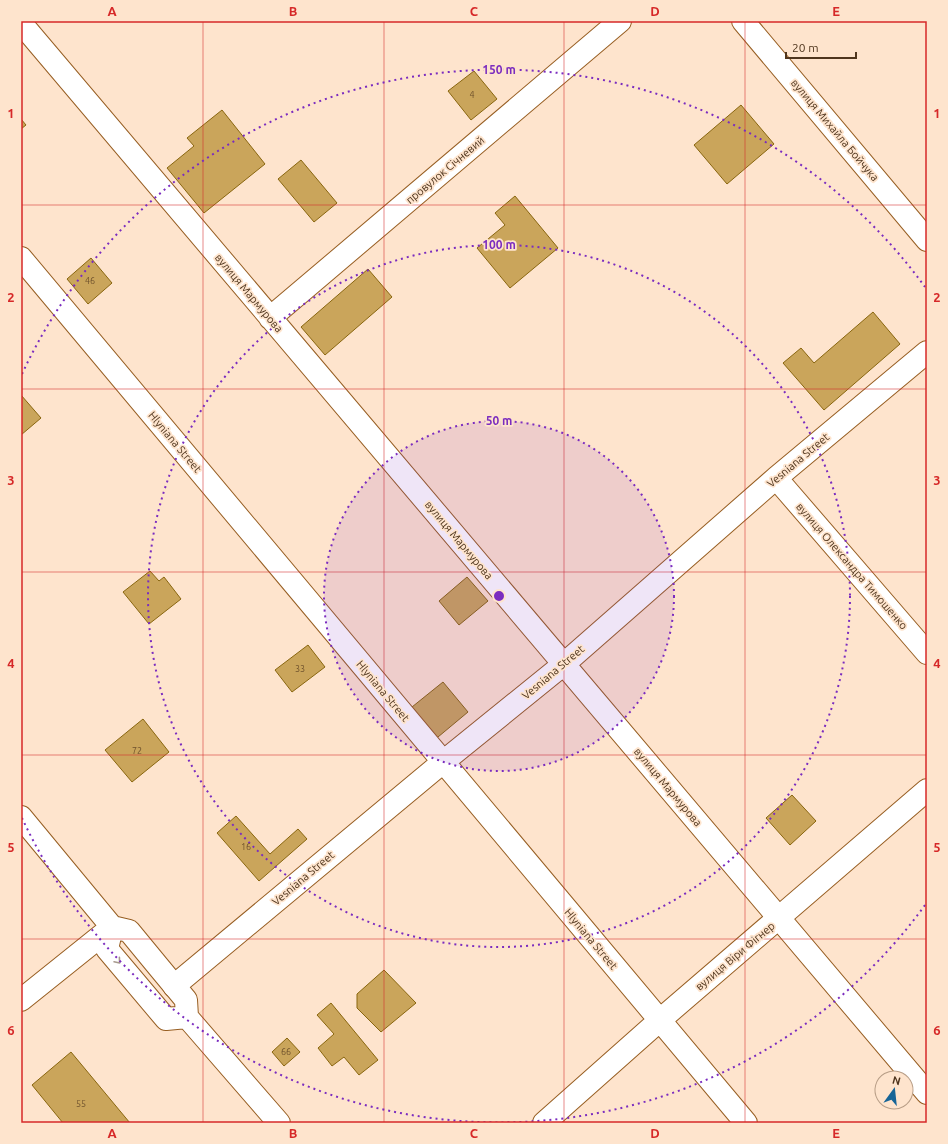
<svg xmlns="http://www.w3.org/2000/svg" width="948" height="1144" font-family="Ubuntu,sans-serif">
<rect width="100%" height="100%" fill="#fee4cd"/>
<path fill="#caa55b" stroke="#89660f" d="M 474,71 L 497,99 L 471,120 L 448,91 Z
M 741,105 L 774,144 L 727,184 L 694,145 Z
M 222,110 L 265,164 L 204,213 L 167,168 L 194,146 L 187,138 Z
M 21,119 L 26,125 L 21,129 Z
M 301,160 L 337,203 L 314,222 L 278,179 Z
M 515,196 L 558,248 L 510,288 L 477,248 L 505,225 L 495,213 Z
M 91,258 L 112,283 L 88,304 L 67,279 Z
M 368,269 L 392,297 L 325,355 L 301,327 Z
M 873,312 L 900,344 L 824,410 L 783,363 L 801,348 L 814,363 Z
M 21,395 L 41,418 L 21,435 Z
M 150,571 L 159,581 L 164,577 L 181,599 L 149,624 L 123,592 Z
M 467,577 L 488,601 L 459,625 L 439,601 Z
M 308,645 L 325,667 L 292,692 L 275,670 Z
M 443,682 L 468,712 L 432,742 L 407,711 Z
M 143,719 L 169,752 L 132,782 L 105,750 Z
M 792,795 L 816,821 L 790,845 L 766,818 Z
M 236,816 L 270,854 L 298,829 L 307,839 L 259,881 L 217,833 Z
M 384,970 L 416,1003 L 381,1032 L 357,1008 L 357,994 Z
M 331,1003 L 378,1060 L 359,1075 L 344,1057 L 332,1066 L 318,1048 L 334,1034 L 317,1015 Z
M 287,1038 L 300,1052 L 284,1066 L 272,1052 Z
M 71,1052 L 130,1123 L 63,1123 L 32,1085 Z"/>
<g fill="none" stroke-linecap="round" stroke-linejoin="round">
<defs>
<path id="minor" d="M 743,21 L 927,240
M 21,23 L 927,1093
M 21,258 L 746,1123
M 270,318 L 620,21
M 776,478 L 927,653
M 174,986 L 443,762 L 564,664 L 776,478 L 927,352
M 21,1000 L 112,927
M 544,1123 L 660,1020 L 927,790"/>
<path id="major" d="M 21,817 L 112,927 L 129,931 L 157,965 L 186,1000 L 187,1017 L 279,1123
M 112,927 L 107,949 L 166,1019 L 187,1017"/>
</defs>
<use href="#minor" stroke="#975e22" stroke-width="24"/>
<use href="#major" stroke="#975e22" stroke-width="24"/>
<use href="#minor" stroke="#fff" stroke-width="22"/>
<use href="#major" stroke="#fff" stroke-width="22"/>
</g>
<defs><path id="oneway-chevron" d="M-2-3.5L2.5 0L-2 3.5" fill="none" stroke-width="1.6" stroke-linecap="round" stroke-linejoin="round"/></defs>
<use stroke="#a79a8e" href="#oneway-chevron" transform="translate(118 961) rotate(50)"/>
<path fill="none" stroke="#d62828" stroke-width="1" stroke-opacity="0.55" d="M 203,21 L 203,1123M 384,21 L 384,1123M 564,21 L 564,1123M 745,21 L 745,1123M 21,205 L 927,205M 21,389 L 927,389M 21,572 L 927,572M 21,755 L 927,755M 21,939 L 927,939"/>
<circle cx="499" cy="596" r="175" fill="#7b2cbf" fill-opacity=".12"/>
<g fill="none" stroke="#7b2cbf" stroke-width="2" stroke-dasharray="2 4">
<circle cx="499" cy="596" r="175"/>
<circle cx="499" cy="596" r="351"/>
<path d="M925 905A526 526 0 0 1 22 818M22 374A526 526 0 0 1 925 287"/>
</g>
<g text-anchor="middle" stroke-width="3.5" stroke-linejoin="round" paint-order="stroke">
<g font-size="9" fill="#6e512c">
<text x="472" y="98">4</text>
<text x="90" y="284">46</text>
<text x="300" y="672">33</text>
<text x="137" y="754">72</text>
<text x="246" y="850">16</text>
<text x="286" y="1055">66</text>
<text x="81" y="1107">55</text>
</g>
<g font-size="11" fill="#4f351d" stroke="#fee4cd">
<text transform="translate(835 130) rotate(50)" y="4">вулиця Михайла Бойчука</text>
<text transform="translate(445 170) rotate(-40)" y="4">провулок Січневий</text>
<text transform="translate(249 293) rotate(50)" y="4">вулиця Мармурова</text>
<text transform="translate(175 442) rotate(50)" y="4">Hlyniana Street</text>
<text transform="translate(798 460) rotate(-40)" y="4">Vesniana Street</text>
<text transform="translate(459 540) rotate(50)" y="4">вулиця Мармурова</text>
<text transform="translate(852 566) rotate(49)" y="4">вулиця Олександра Тимошенко</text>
<text transform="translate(553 672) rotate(-40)" y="4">Vesniana Street</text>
<text transform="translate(383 691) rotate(50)" y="4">Hlyniana Street</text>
<text transform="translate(668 787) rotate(50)" y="4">вулиця Мармурова</text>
<text transform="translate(303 878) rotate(-40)" y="4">Vesniana Street</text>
<text transform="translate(591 939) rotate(50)" y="4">Hlyniana Street</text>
<text transform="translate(735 956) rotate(-40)" y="4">вулиця Віри Фігнер</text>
</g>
</g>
<circle cx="499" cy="596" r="6" fill="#7b2cbf" stroke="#fee4cd" stroke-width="2"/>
<g font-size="12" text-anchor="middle" font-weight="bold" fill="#7b2cbf" stroke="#fee4cd" stroke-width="3.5" stroke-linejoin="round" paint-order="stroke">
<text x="499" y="74">150 m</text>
<text x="499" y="249">100 m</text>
<text x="499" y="425">50 m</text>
</g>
<rect width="948" height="1144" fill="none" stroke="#fee4cd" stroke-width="44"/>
<g transform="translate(894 1090) rotate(15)"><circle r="19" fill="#fee4cd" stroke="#b89e87"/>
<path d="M0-3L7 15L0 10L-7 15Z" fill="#176597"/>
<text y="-6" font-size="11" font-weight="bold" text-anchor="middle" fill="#4f351d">N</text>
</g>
<path d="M786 52v6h70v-6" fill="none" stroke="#4f351d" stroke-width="2"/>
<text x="792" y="52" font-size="12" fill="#4f351d" stroke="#fee4cd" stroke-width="3" paint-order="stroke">20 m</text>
<rect x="22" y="22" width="904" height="1100" fill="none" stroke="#d62828" stroke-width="1.5"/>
<g font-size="13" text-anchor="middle" font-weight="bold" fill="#d62828">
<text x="112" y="16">A</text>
<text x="293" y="16">B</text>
<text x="474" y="16">C</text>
<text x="655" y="16">D</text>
<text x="836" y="16">E</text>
<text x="11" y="118">1</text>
<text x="937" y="118">1</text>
<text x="11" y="302">2</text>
<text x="937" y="302">2</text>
<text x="11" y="485">3</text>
<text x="937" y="485">3</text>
<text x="11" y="668">4</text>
<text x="937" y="668">4</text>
<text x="11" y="852">5</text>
<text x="937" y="852">5</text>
<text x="11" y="1035">6</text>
<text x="937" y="1035">6</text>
<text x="112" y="1138">A</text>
<text x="293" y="1138">B</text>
<text x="474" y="1138">C</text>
<text x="655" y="1138">D</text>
<text x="836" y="1138">E</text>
</g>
</svg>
